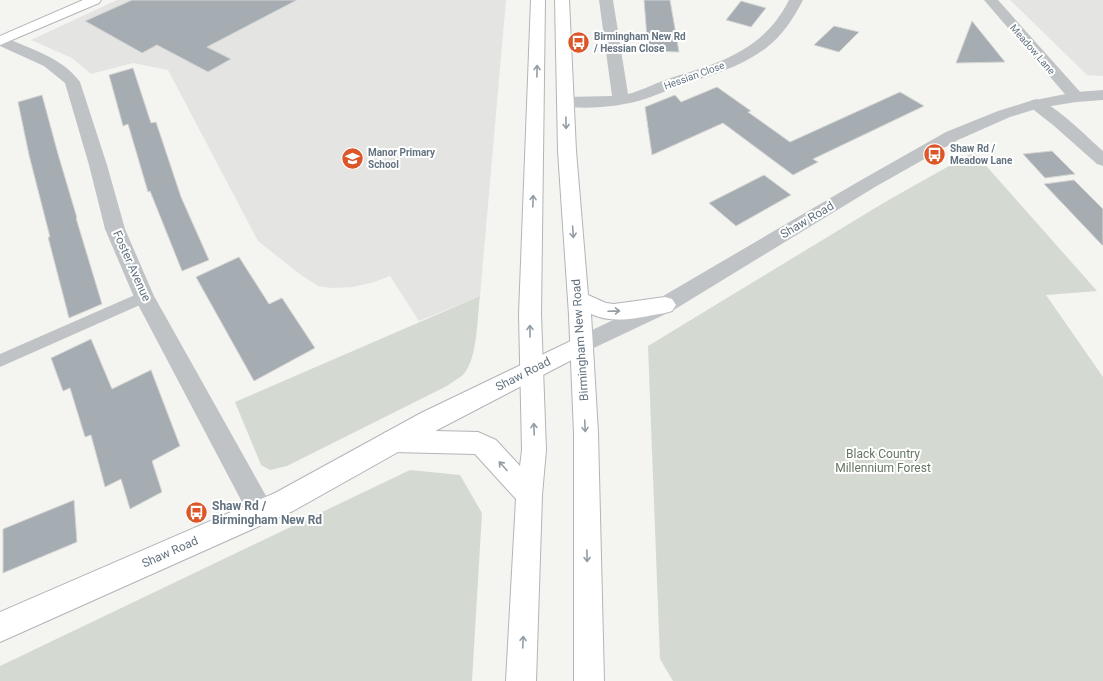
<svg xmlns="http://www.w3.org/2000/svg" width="1103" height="681" font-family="Roboto,sans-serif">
<rect width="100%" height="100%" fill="#f4f4f0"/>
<path fill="#e4e5e3" d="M 117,0 L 506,0 L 480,296 L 419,321 L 390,276 L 374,282 L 353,287 L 332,288 L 318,286 L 301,275 L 258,241 L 168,70 L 133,63 L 91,74 L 72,58 L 31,40 Z
M 1010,0 L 1103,0 L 1103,76 L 1087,75 Z"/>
<path fill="#d4dad1" d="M 974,152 L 1097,291 L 1046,295 L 1103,377 L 1103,681 L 673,681 L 660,659 L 648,346 L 885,202 Z
M 480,296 C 477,317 478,359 463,375 C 458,379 452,382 447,386 L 287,466 L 270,470 L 261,465 L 235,402 Z
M 410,470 L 460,475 L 482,513 L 472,681 L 0,681 L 0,666 Z"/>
<path fill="#a6adb2" stroke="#d5d5d3" d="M 132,0 L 297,0 L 207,47 L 231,59 L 208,72 L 157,45 L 142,53 L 85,21 Z
M 644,0 L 670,0 L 679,52 L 648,51 Z
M 741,1 L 766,8 L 751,27 L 726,20 Z
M 972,21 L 1005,62 L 956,63 Z
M 834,26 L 859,32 L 839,52 L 814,45 Z
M 133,68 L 151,123 L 156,122 L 181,197 L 209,260 L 182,271 L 150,191 L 148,192 L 128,124 L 123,126 L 109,75 Z
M 717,87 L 751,111 L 748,112 L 790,142 L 900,92 L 924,106 L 813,159 L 818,162 L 793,175 L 723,123 L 652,155 L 645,107 L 675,95 L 681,102 Z
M 42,95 L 58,154 L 77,218 L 76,218 L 102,304 L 69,318 L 48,237 L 50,237 L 29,155 L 18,102 Z
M 1052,151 L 1075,174 L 1045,178 L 1023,154 Z
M 764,175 L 791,195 L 736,226 L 709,203 Z
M 1074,180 L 1103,209 L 1103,246 L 1044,184 Z
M 239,257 L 269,304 L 282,298 L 315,348 L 254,381 L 196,277 Z
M 91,339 L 112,389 L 151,370 L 180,446 L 152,461 L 162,492 L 130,509 L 121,479 L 105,487 L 91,435 L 85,437 L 70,388 L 63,391 L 51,358 Z
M 74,500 L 77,542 L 3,573 L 3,529 Z"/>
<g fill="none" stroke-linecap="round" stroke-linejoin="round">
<defs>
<path id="primary" d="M 83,0 L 101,0 L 99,3 L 0,45 L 0,36 Z
M 581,336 L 589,339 L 592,345 L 589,351 L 439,429 L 293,511 L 0,642 L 0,612 L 275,493 L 421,413 Z"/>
<path id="trunk" d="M 531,0 L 545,0 L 541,314 L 546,450 L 542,495 L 536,681 L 506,681 L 516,499 L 475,454 L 393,452 L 384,449 L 381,441 L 384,433 L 393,430 L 478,432 L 496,440 L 520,466 L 522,450 L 519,314 Z
M 555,0 L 569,0 L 576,151 L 588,295 L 606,303 L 614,304 L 665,297 L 672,299 L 676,305 L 672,311 L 665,313 C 640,317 614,325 591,314 L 598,433 L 604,681 L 574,681 L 574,433 L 569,315 L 558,151 Z"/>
</defs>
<use href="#primary" stroke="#b2b6ba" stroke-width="2"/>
<use href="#trunk" stroke="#b2b5b8" stroke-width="2"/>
<path fill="#bfc3c6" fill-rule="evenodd" d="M 144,291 L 149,293 L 151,297 L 149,301 L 0,367 L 0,354 Z"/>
<path fill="#bfc3c6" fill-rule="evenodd" d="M 599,0 L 613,0 L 628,94 C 641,91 653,84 665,80 C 718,63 762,53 789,0 L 803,0 C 793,19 783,35 766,48 C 741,67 709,76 679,86 C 668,90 657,95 645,99 C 624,106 582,111 560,105 L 558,102 L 560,99 L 566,97 L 612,96 Z
M 984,0 L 998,0 L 1082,94 L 1084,97 L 1082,100 L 1076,102 L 1070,100 Z
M 0,37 L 6,38 C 31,49 63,58 80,82 L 107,165 L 125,229 L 154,296 L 270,503 L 274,512 L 270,521 L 261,525 L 252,521 L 134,297 L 105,229 L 89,165 L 65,83 L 44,66 L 0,46 Z
M 1036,99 C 1055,104 1087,137 1103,151 L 1103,166 L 1097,164 L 1053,125 L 1030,107 L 1028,104 L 1030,101 Z"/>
<path fill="#bfc3c6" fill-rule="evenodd" d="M 1103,90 L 1103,100 L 1076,102 L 1039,108 L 1010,117 L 958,140 L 875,187 L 672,311 L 581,354 L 573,351 L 570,345 L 573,339 L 658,299 L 863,179 L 946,132 L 998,111 L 1030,101 L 1076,92 Z"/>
<use href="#primary" fill="#fff" fill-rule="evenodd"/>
<use href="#trunk" fill="#fff" fill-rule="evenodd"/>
</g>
<defs><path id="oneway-shaft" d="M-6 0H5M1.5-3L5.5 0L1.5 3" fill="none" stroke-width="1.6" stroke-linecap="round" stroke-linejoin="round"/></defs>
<g stroke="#929da6">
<use href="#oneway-shaft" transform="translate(537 71) rotate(-89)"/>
<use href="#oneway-shaft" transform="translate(566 123) rotate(89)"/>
<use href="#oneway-shaft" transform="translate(533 201) rotate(-88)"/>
<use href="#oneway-shaft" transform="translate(573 232) rotate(86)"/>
<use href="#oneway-shaft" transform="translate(614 311) rotate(-2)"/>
<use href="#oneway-shaft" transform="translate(530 331) rotate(-91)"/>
<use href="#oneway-shaft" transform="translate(585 426) rotate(87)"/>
<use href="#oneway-shaft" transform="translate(534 429) rotate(-92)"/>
<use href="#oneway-shaft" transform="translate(503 466) rotate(-132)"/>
<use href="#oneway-shaft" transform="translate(587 556) rotate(89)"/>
<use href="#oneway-shaft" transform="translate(523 642) rotate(-87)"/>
</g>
<defs>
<symbol id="bus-disc" viewBox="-11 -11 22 22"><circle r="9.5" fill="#db5729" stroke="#fff"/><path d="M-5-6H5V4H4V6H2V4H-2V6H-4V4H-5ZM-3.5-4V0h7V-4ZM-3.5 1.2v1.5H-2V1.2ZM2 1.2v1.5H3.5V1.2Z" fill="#fff"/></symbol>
<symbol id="school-disc" viewBox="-11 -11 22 22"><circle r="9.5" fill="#db5729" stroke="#fff"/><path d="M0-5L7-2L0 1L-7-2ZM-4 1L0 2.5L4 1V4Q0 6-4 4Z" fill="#fff"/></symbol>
</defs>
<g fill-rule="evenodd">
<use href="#bus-disc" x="566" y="30" width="25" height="25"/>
<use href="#bus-disc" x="922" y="142" width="25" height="25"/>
<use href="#school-disc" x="340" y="146" width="25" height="25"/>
<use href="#bus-disc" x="184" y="500" width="25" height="25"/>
</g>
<g text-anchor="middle" stroke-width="4" stroke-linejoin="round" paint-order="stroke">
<g font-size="10" font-weight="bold" fill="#647380" stroke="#fff" text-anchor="start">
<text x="594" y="40">Birmingham New Rd<tspan x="594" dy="12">/ Hessian Close</tspan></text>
<text x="950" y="152">Shaw Rd /<tspan x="950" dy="12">Meadow Lane</tspan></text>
<text x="368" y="156">Manor Primary<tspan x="368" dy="12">School</tspan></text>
</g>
<g font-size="10" fill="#647380" stroke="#fff">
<text transform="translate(1033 49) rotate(49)" y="4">Meadow Lane</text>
<text transform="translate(694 75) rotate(-20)" y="4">Hessian Close</text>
</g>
<g font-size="12" fill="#647380" stroke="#fff">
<text transform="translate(807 220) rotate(-31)" y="4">Shaw Road</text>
<text transform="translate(132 266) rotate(66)" y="4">Foster Avenue</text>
<text transform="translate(580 340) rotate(-94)" y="4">Birmingham New Road</text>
<text transform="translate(523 374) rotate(-27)" y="4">Shaw Road</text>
<text transform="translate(170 552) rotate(-24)" y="4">Shaw Road</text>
</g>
<g font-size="12" fill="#667762" stroke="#fff">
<text x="883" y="458">Black Country<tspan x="883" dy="14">Millennium Forest</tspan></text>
</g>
<g font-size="12" font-weight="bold" fill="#647380" stroke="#fff" text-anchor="start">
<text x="212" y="510">Shaw Rd /<tspan x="212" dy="14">Birmingham New Rd</tspan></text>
</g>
</g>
</svg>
